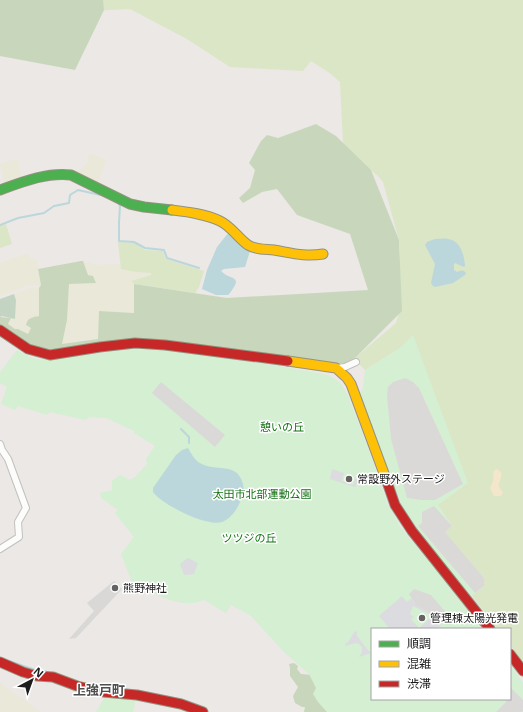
<svg xmlns="http://www.w3.org/2000/svg" width="523" height="712" font-family="'Open Sans','Noto Sans JP',sans-serif">
<rect width="100%" height="100%" fill="#ebe8e5"/>
<path fill="#d9d8d6" d="M 114,581 L 122,589 L 76,638 L 69,639 L 94,611 L 87,603 Z"/>
<path fill="#eae9d9" d="M 90,153 L 106,160 L 97,185 L 76,175 L 87,163 Z
M 18,159 L 22,181 L 5,186 L 0,164 L 8,161 Z
M 28,253 L 31,259 L 37,260 L 41,285 L 27,286 L 0,296 L 0,263 Z
M 83,261 L 100,265 L 120,264 L 121,269 L 136,272 L 151,273 L 151,274 L 132,281 L 134,284 L 134,313 L 99,311 L 99,339 L 62,344 L 67,320 L 69,284 L 95,283 L 88,275 Z
M 39,288 L 39,316 L 30,318 L 26,322 L 26,325 L 31,328 L 28,334 L 18,329 L 15,329 L 8,324 L 12,318 L 15,319 L 16,301 L 14,294 L 28,289 Z
M 0,683 L 41,712 L 0,712 Z"/>
<path fill="#dae6c6" d="M 1,0 L 523,0 L 523,662 L 510,645 L 510,629 L 498,629 L 472,596 L 484,586 L 484,578 L 444,532 L 452,526 L 438,505 L 413,336 L 400,348 L 365,370 L 359,364 L 349,363 L 396,323 L 399,312 L 400,247 L 399,240 L 383,182 L 378,176 L 347,151 L 343,142 L 340,82 L 331,74 L 311,61 L 303,71 L 230,67 L 187,39 L 130,9 L 69,12 Z
M 6,224 L 12,244 L 0,248 L 0,225 Z
M 118,242 L 135,243 L 145,250 L 163,251 L 166,259 L 204,271 L 199,287 L 195,293 L 134,284 L 131,281 L 151,275 L 151,273 L 136,272 L 121,269 Z"/>
<path fill="#c8d7bc" d="M 0,0 L 103,0 L 104,10 L 75,70 L 0,56 Z
M 316,124 L 336,136 L 371,170 L 399,240 L 402,311 L 357,356 L 349,363 L 328,365 L 155,340 L 55,352 L 37,351 L 0,329 L 0,317 L 11,318 L 8,324 L 15,329 L 18,329 L 28,334 L 31,328 L 26,325 C 27,318 33,317 39,316 L 39,288 L 41,285 L 38,269 L 81,261 L 83,261 L 88,275 L 93,276 L 96,283 L 69,284 L 67,320 L 62,344 L 98,339 L 99,311 L 134,313 L 134,284 L 227,298 L 368,290 L 350,234 L 297,215 L 277,189 L 262,192 L 243,203 L 239,198 L 250,188 L 255,170 L 249,163 L 261,141 L 267,135 L 278,138 Z
M 294,663 L 298,666 L 297,669 L 301,674 L 313,675 L 344,712 L 304,712 L 305,707 L 302,707 L 295,703 L 293,696 L 298,687 L 290,676 L 290,668 L 289,664 Z"/>
<path fill="#f3e6ca" d="M 497,469 L 501,472 C 503,480 497,482 499,487 C 500,489 502,491 503,493 L 501,496 L 494,496 L 490,488 C 493,483 494,478 493,472 L 495,470 Z"/>
<path fill="#c4d4c3" d="M 14,294 L 16,300 L 15,319 L 2,316 L 0,317 L 0,299 Z"/>
<path fill="#d4efd2" d="M 413,335 L 468,483 L 438,505 L 452,526 L 445,532 L 484,578 L 484,586 L 472,596 L 444,564 L 436,570 L 482,629 L 372,629 L 372,699 L 510,699 L 510,664 L 523,683 L 523,712 L 327,712 L 318,702 L 313,694 L 316,688 L 309,674 L 284,652 L 251,616 L 231,605 L 226,613 L 204,600 C 200,601 195,603 191,603 C 173,605 147,590 132,582 L 121,554 L 134,537 L 115,513 L 118,510 L 101,498 L 100,493 L 112,490 L 112,481 L 120,475 L 130,480 L 135,477 L 147,464 L 146,459 L 155,446 L 134,433 L 134,431 L 106,418 L 89,417 L 86,420 L 50,412 L 47,415 L 18,406 L 15,410 L 1,404 L 7,387 L 0,383 L 0,372 L 17,350 C 28,357 33,359 46,360 L 131,349 L 162,350 L 273,365 L 324,374 L 334,378 L 342,385 L 348,396 L 368,448 L 388,505 L 401,528 L 434,568 L 442,561 L 408,515 L 402,505 L 393,486 L 360,393 L 363,388 L 365,370 L 400,348 Z
M 106,695 L 136,699 L 133,712 L 96,712 Z"/>
<path fill="#dbd9d8" d="M 405,378 L 413,382 L 419,388 L 463,484 L 435,500 L 421,500 L 407,498 L 391,439 L 387,396 L 388,387 L 393,382 Z
M 161,382 L 225,435 L 215,447 L 152,393 Z
M 434,506 L 452,526 L 445,532 L 484,578 L 484,586 L 475,593 L 418,526 L 422,523 L 422,512 Z
M 414,589 L 431,595 L 449,616 L 441,623 L 434,615 L 415,605 L 415,603 L 409,594 Z
M 510,687 L 523,700 L 523,711 L 522,712 L 496,712 L 506,702 L 506,699 L 510,699 Z"/>
<path fill="#dcdbdf" fill-rule="evenodd" d="M 332,469 L 344,473 L 342,481 L 353,485 L 356,477 L 361,478 L 355,487 L 330,479 Z
M 188,558 L 198,563 L 194,574 L 184,575 L 180,564 Z
M 402,596 L 407,602 L 412,598 L 415,603 L 416,605 L 434,615 L 440,622 L 439,623 L 440,624 L 441,623 L 442,624 L 437,629 L 390,629 L 379,616 ZM 413,606 L 433,616 L 419,628 L 411,619 L 414,617 L 410,614 Z
M 355,631 L 357,632 L 357,636 L 367,649 L 371,653 L 359,657 L 362,652 L 362,647 L 359,644 L 356,643 L 345,646 L 345,644 L 348,642 Z"/>
<path fill="#bbd7db" d="M 229,232 L 250,251 L 245,267 L 224,269 L 221,271 C 228,279 241,276 234,287 C 232,290 231,292 228,295 L 216,295 L 202,289 L 207,270 L 217,247 Z
M 435,239 C 439,239 444,238 448,239 C 461,241 464,255 465,266 L 464,267 L 455,263 L 454,264 L 454,270 L 457,272 C 460,271 463,269 466,273 L 465,275 L 453,283 L 435,287 L 433,286 L 431,283 L 435,264 L 425,245 L 427,242 Z
M 188,448 C 192,455 195,461 202,464 C 215,471 236,463 242,481 C 245,488 243,495 240,502 C 237,510 230,519 222,522 C 219,523 213,523 210,522 C 195,520 162,504 153,492 L 153,488 L 176,455 L 182,450 Z"/>
<g fill="none" stroke-linecap="round" stroke-linejoin="round">
<path stroke="#bbd7db" stroke-width="2" d="M 119,204 L 120,206 L 119,223 L 119,241 L 134,242 L 145,248 L 164,250 L 167,258 L 199,268
M 0,225 L 18,218 L 44,213 L 54,206 L 69,203 L 70,195 L 78,190 L 105,196
M 181,429 L 189,437 L 189,443
M 9,661 L 38,671 L 44,671 L 51,673
M 119,689 L 131,690 L 142,692"/>
<defs>
<path id="street" d="M 336,368 L 345,367 L 356,362
M 0,444 L 2,450 L 8,459 L 26,508 L 18,522 L 19,537 L 0,549"/>
<path id="fast" d="M 0,190 C 22,182 47,172 71,175 L 130,204 L 144,207 L 172,210"/>
<path id="slow" d="M 172,210 C 188,212 205,214 220,221 C 231,226 238,238 248,245 C 256,250 265,249 274,250 C 292,253 305,257 323,254
M 288,361 L 336,368 L 347,378 L 351,384 L 386,479"/>
<path id="jam" d="M 0,330 L 28,349 L 50,355 L 100,347 L 135,343 L 165,345 L 288,361
M 386,479 L 395,505 L 412,531 L 490,629
M 510,654 L 523,671
M 0,662 L 23,672 L 37,676 L 53,677 L 77,686 L 103,692 L 137,695 L 181,704 L 203,712"/>
</defs>
<use href="#street" stroke="#c2c0bf" stroke-width="8"/>
<use href="#fast" stroke="#93927f" stroke-width="11"/>
<use href="#slow" stroke="#93927f" stroke-width="11"/>
<use href="#jam" stroke="#93927f" stroke-width="11"/>
<use href="#street" stroke="#fcfcfb" stroke-width="6"/>
<use href="#fast" stroke="#4caf50" stroke-width="9"/>
<use href="#slow" stroke="#ffc107" stroke-width="9"/>
<use href="#jam" stroke="#c62828" stroke-width="9"/>
</g>
<g fill="#646362" stroke="#fff" stroke-width="1.5">
<circle cx="349" cy="479" r="4"/>
<circle cx="115" cy="588" r="4"/>
<circle cx="422" cy="618" r="4"/>
</g>
<g text-anchor="middle" stroke-width="3" stroke-linejoin="round" paint-order="stroke">
<g font-size="11" fill="#137113" stroke="#fff">
<text x="282" y="431">憩いの丘</text>
<text x="262" y="498">太田市北部運動公園</text>
<text x="249" y="542">ツツジの丘</text>
</g>
<g font-size="11" fill="#1c1c1c" stroke="#fff" text-anchor="start">
<text x="357" y="483">常設野外ステージ</text>
<text x="123" y="592">熊野神社</text>
<text x="430" y="622">管理棟太陽光発電</text>
</g>
<g font-size="13" font-weight="bold" fill="#4f4f4f" stroke="#fff">
<text x="99" y="695">上強戸町</text>
</g>
</g>
<rect x="371" y="628" width="140" height="72" fill="#ffffff" stroke="#a4a4a4"/>
<rect x="379" y="641" width="20" height="6" fill="#4caf50" stroke="#a4a4a4"/>
<text x="407" y="648" font-size="12" fill="#1c1c1c">順調</text>
<rect x="379" y="661" width="20" height="6" fill="#ffc107" stroke="#a4a4a4"/>
<text x="407" y="668" font-size="12" fill="#1c1c1c">混雑</text>
<rect x="379" y="681" width="20" height="6" fill="#c62828" stroke="#a4a4a4"/>
<text x="407" y="688" font-size="12" fill="#1c1c1c">渋滞</text>
<g transform="translate(32 680) rotate(41)" stroke="#ffffff" stroke-width="3" paint-order="stroke">
<path d="M0-3L7 15L0 10L-7 15Z" fill="#1c1c1c"/>
<text y="-6" font-size="11" font-weight="bold" text-anchor="middle" fill="#1c1c1c">N</text>
</g>
</svg>
